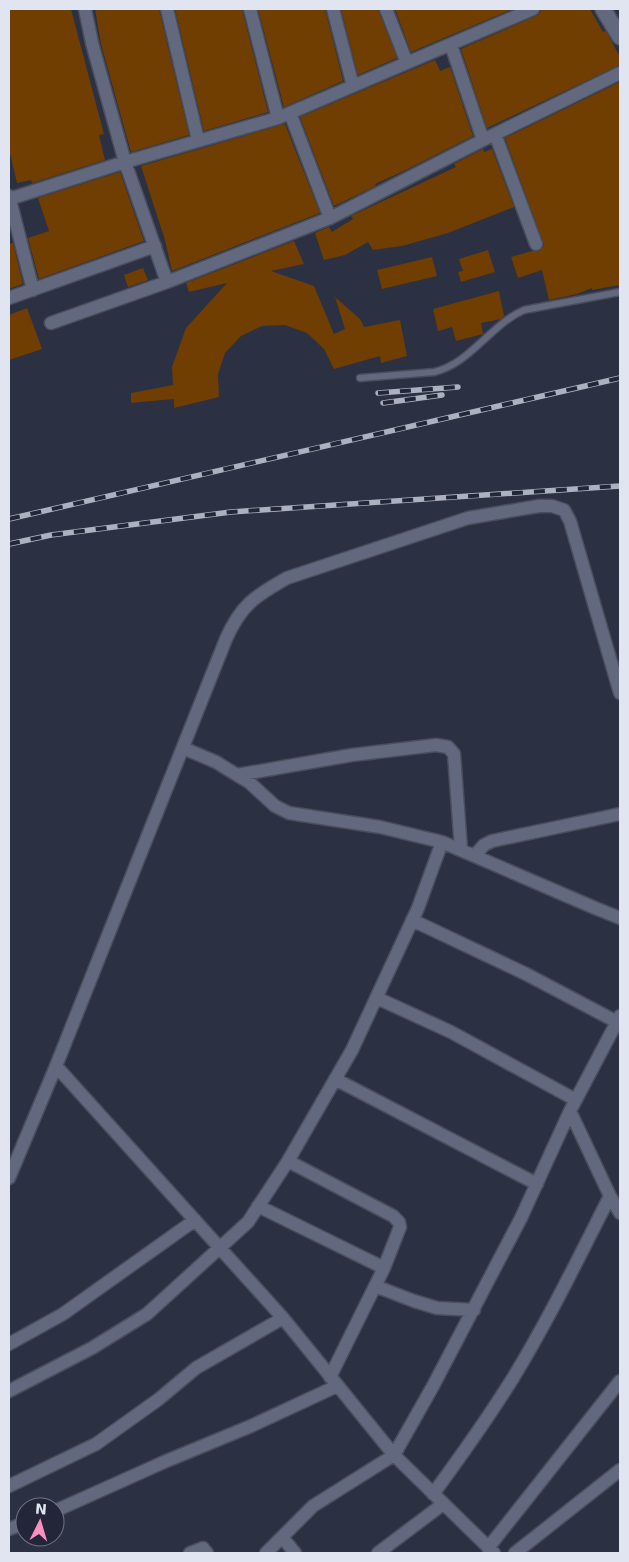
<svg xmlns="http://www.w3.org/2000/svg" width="629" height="1562" font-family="'DejaVu Sans',sans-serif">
<rect width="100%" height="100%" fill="#2b3042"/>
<path fill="#6f3e00" d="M 9,9 L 71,9 L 104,134 L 99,135 L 105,160 L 32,183 L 31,180 L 17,183 L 9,149 Z
M 95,9 L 159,9 L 189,135 L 131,152 L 101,44 Z
M 175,9 L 242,9 L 268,112 L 204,131 Z
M 258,9 L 325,9 L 343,81 L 284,107 Z
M 341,9 L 378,9 L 397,58 L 358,75 Z
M 395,9 L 513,9 L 411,52 Z
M 541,9 L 590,9 L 603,32 L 606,31 L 620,57 L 620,65 L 487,128 L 461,49 L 536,16 L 540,13 Z
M 435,60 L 440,71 L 450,67 L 473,136 L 406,170 L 375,184 L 376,186 L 334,206 L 300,117 Z
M 620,82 L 620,285 L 592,290 L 592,288 L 577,294 L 549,300 L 542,270 L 518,278 L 511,257 L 532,251 L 539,251 L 544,245 L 505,138 Z
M 285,124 L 320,213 L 172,271 L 165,240 L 141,166 Z
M 483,149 L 484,152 L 492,149 L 514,207 L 448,233 L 402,246 L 373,250 L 368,242 L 345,255 L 324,260 L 315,233 L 329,227 L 332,232 L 353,219 L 351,216 L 456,167 L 454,164 Z
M 120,172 L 144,241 L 39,279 L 28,238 L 49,231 L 38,198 Z
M 294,241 L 304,264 L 271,271 L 314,286 L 334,334 L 345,329 L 335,297 L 360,319 L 364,327 L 400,320 L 407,356 L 381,363 L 380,356 L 334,369 L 324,349 L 307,333 L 285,325 L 262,326 L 241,336 L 225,353 L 218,374 L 219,397 L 174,408 L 174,399 L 131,403 L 131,393 L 173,385 L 172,367 L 186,328 L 227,283 L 189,292 L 186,283 Z
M 13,243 L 23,284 L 9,289 L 9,244 Z
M 488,250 L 495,272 L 461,282 L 458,272 L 463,271 L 459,259 Z
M 432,257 L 437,276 L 382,289 L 377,270 Z
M 143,268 L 148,280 L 128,287 L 124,275 Z
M 499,291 L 504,316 L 501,319 L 481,323 L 483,334 L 456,341 L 452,327 L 438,331 L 433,309 Z
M 27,308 L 42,349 L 9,360 L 9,315 Z"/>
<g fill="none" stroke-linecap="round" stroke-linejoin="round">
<defs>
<path id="lane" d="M 360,378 L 434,372 C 470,364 490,325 524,310 L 620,292"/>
<path id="street" d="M 85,9 L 92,43 L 125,162 L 167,282
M 167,9 L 198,140
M 250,9 L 278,118
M 333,9 L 353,86
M 386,9 L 407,63
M 451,45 L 483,140
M 290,113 L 330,218
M 495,134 L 536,244
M 9,196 L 33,290
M 9,199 L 125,162 L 278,118 L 533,9
M 9,298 L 155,246
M 51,323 L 167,282 L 330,218 L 483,140 L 620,73
M 183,748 L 216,762 L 237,775 L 249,782 L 275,806 L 289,813 L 380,827 L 442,842
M 237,775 L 352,755 L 436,745 L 448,747 L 454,754 L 461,849
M 475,855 L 484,845 L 492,841 L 620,814
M 412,920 L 526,974 L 617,1022
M 377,998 L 451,1032 L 576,1100
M 620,1016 L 570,1111 L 610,1196 L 620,1213
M 56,1066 L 283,1318 L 394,1455 L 494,1553
M 335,1079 L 537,1184
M 288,1161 L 393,1216 L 399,1222 L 400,1227 L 384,1268 L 330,1377
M 9,1178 L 56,1066 L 226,639 C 241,605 255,596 287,578 L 468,518 L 539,506 L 552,506 L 564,510 L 570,521 L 620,693
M 258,1206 L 384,1268
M 375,1286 L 414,1301 L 437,1308 L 474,1310
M 9,1344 L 63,1314 L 195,1220
M 9,1391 L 92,1348 L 147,1314 L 248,1222 L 288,1161 L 352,1050 L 418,908 L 442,842 L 595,908 L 620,918
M 9,1486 L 96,1444 L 159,1399 L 196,1368 L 283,1318
M 433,1494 C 461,1456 488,1418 513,1378 C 549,1319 579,1257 610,1196
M 55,1511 L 164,1462 L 251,1426 L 337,1386
M 9,1529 L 25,1523
M 282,1537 L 295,1553
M 488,1548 L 620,1381
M 190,1553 L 203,1548 L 207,1553
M 266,1553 L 313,1506 L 394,1455 L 433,1386 L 521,1218 L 570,1111
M 378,1553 L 443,1504
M 515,1553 L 620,1470"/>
<path id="secondary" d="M 603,9 L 620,37"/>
</defs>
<use href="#lane" stroke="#494d5c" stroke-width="9"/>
<use href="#street" stroke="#494d5c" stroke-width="15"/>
<use href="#secondary" stroke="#494d5c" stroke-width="18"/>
<use href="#lane" stroke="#62687d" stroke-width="6"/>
<use href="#street" stroke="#62687d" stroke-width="12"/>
<use href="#secondary" stroke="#62687d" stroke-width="15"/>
<defs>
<path id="rail" d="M 378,393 L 458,387
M 383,403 L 442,395
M 9,519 L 620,378
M 9,544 L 51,535 L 231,512 L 620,486"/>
</defs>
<use href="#rail" stroke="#adb1bf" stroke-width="5.5"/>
<use href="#rail" stroke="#222638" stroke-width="4" stroke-dasharray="11" stroke-linecap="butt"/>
</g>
<rect width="629" height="1562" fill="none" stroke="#e1e5f1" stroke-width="20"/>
<g transform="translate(40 1522) rotate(5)"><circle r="24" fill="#222638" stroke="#6e7282"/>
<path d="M0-4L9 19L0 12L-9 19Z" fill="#fc8fc2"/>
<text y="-8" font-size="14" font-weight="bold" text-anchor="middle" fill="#e1e5f1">N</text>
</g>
</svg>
